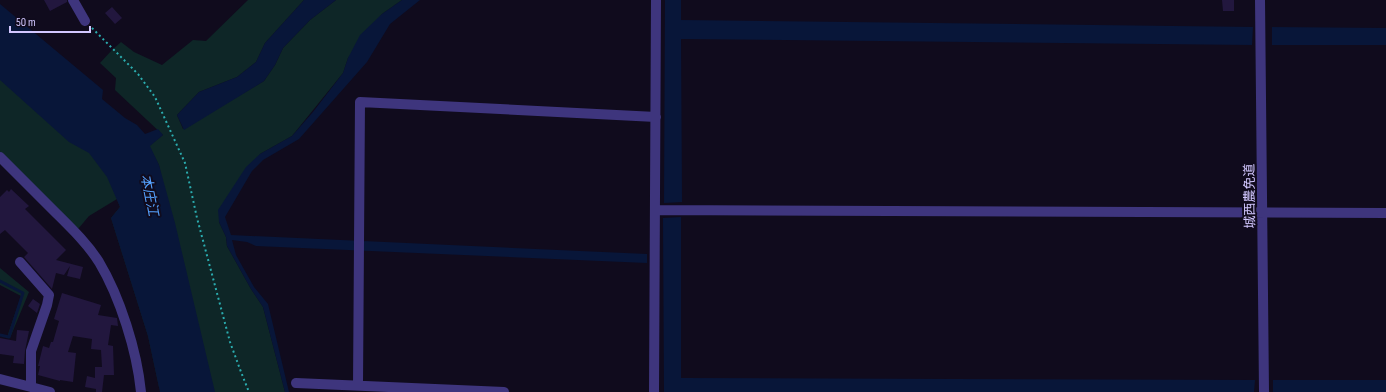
<svg xmlns="http://www.w3.org/2000/svg" width="1386" height="392" font-family="'Sofia Sans Condensed','Noto Sans JP',sans-serif">
<rect width="100%" height="100%" fill="#100b1d"/>
<path fill="#0e2627" d="M 248,0 L 304,0 L 265,43 L 256,62 L 237,77 L 199,92 L 177,115 L 183,129 L 264,81 L 275,65 L 283,48 L 310,20 L 336,0 L 402,0 L 382,14 L 348,58 L 343,73 L 292,136 L 260,154 L 219,222 L 226,237 L 227,246 L 251,289 L 263,307 L 285,392 L 204,392 L 159,165 L 149,146 L 163,135 L 115,90 L 116,78 L 100,63 L 112,50 L 121,42 L 134,52 L 162,65 L 193,40 L 206,41 Z
M 0,57 L 129,177 L 160,392 L 148,336 L 111,218 L 120,207 L 117,199 L 89,216 L 78,229 L 0,152 Z
M 0,268 L 29,292 L 10,338 L 8,334 L 21,296 L 0,285 Z"/>
<path fill="#081639" d="M 304,0 L 336,0 L 310,20 L 283,48 L 275,65 L 264,81 L 184,130 L 177,115 L 199,92 L 237,77 L 256,62 L 265,43 Z
M 402,0 L 420,0 L 390,24 L 367,62 L 299,139 L 263,160 L 252,171 L 225,217 L 231,235 L 647,254 L 647,263 L 256,246 L 247,242 L 232,240 L 236,255 L 254,287 L 268,304 L 289,392 L 285,392 L 263,307 L 251,289 L 227,246 L 226,237 L 219,222 L 218,210 L 246,167 L 260,154 L 292,136 L 313,112 L 343,73 L 348,58 L 360,35 L 382,14 Z
M 665,0 L 681,0 L 681,20 L 1253,27 L 1252,45 L 681,39 L 682,202 L 664,203 Z
M 0,4 L 103,90 L 102,99 L 125,118 L 137,125 L 145,134 L 158,129 L 163,135 L 150,146 L 159,165 L 175,223 L 215,392 L 160,392 L 148,336 L 111,218 L 120,207 L 107,177 L 89,153 L 69,142 L 0,80 Z
M 1272,27 L 1386,28 L 1386,45 L 1272,45 Z
M 681,217 L 681,378 L 1255,380 L 1254,392 L 664,392 L 663,218 Z
M 1273,380 L 1386,380 L 1386,392 L 1273,392 Z"/>
<g fill="none" stroke-linecap="round" stroke-linejoin="round">
<path stroke="#081639" stroke-width="3" d="M 0,281 L 23,293 L 9,337 L 0,335"/>
</g>
<path fill="#22173e" d="M 44,0 L 67,0 L 67,2 L 50,11 Z
M 1222,0 L 1234,0 L 1234,11 L 1223,11 Z
M 112,7 L 122,18 L 115,24 L 105,13 Z
M 11,189 L 29,206 L 25,209 L 66,250 L 56,260 L 83,267 L 80,279 L 67,276 L 70,266 L 64,275 L 56,273 L 52,289 L 24,257 L 28,253 L 5,230 L 0,234 L 0,197 L 7,190 L 9,192 Z
M 62,293 L 101,305 L 98,315 L 117,318 L 118,326 L 111,325 L 108,345 L 113,346 L 114,375 L 104,375 L 102,392 L 96,392 L 96,389 L 85,387 L 87,376 L 95,378 L 95,367 L 102,367 L 101,350 L 91,349 L 92,339 L 73,336 L 68,352 L 76,353 L 73,382 L 60,380 L 60,381 L 38,375 L 40,366 L 38,366 L 43,346 L 49,348 L 51,342 L 53,342 L 59,321 L 54,319 Z
M 33,299 L 40,304 L 37,313 L 28,306 Z
M 17,330 L 29,331 L 25,351 L 24,364 L 13,363 L 14,356 L 0,354 L 0,338 L 16,341 Z"/>
<g fill="none" stroke-linecap="round" stroke-linejoin="round">
<path stroke="#2bacaf" stroke-width="2" stroke-dasharray="2 3" stroke-linecap="butt" d="M 92,28 L 138,74 L 155,97 L 185,163 L 197,218 L 230,342 L 241,372 L 249,392"/>
<path stroke="#3e357d" stroke-width="10" d="M 73,0 L 85,21
M 1260,0 L 1264,392
M 0,157 C 18,175 36,193 54,211 C 70,227 87,243 99,262 C 120,297 137,351 141,392
M 656,210 L 1386,213
M 0,379 L 31,387 L 31,351 L 47,305 L 49,295 L 20,262
M 296,383 L 504,392
M 358,385 L 360,102 L 656,117
M 31,387 L 50,392
M 654,392 L 656,0"/>
</g>
<g text-anchor="middle" stroke-width="4" stroke-linejoin="round" paint-order="stroke">
<g font-size="13" fill="#d2c7ff" stroke="#100b1d">
<text transform="translate(1249 196) rotate(-91)" y="5">城西農免道</text>
</g>
<g font-size="14" font-style="italic" fill="#55a2ff" stroke="#100b1d">
<text transform="translate(150 195) rotate(79)" y="5">本庄江</text>
</g>
</g>
<path d="M10 26v6h80v-6" fill="none" stroke="#d2c7ff" stroke-width="2"/>
<text x="16" y="26" font-size="12" fill="#d2c7ff" stroke="#100b1d" stroke-width="3" paint-order="stroke">50 m</text>
</svg>
